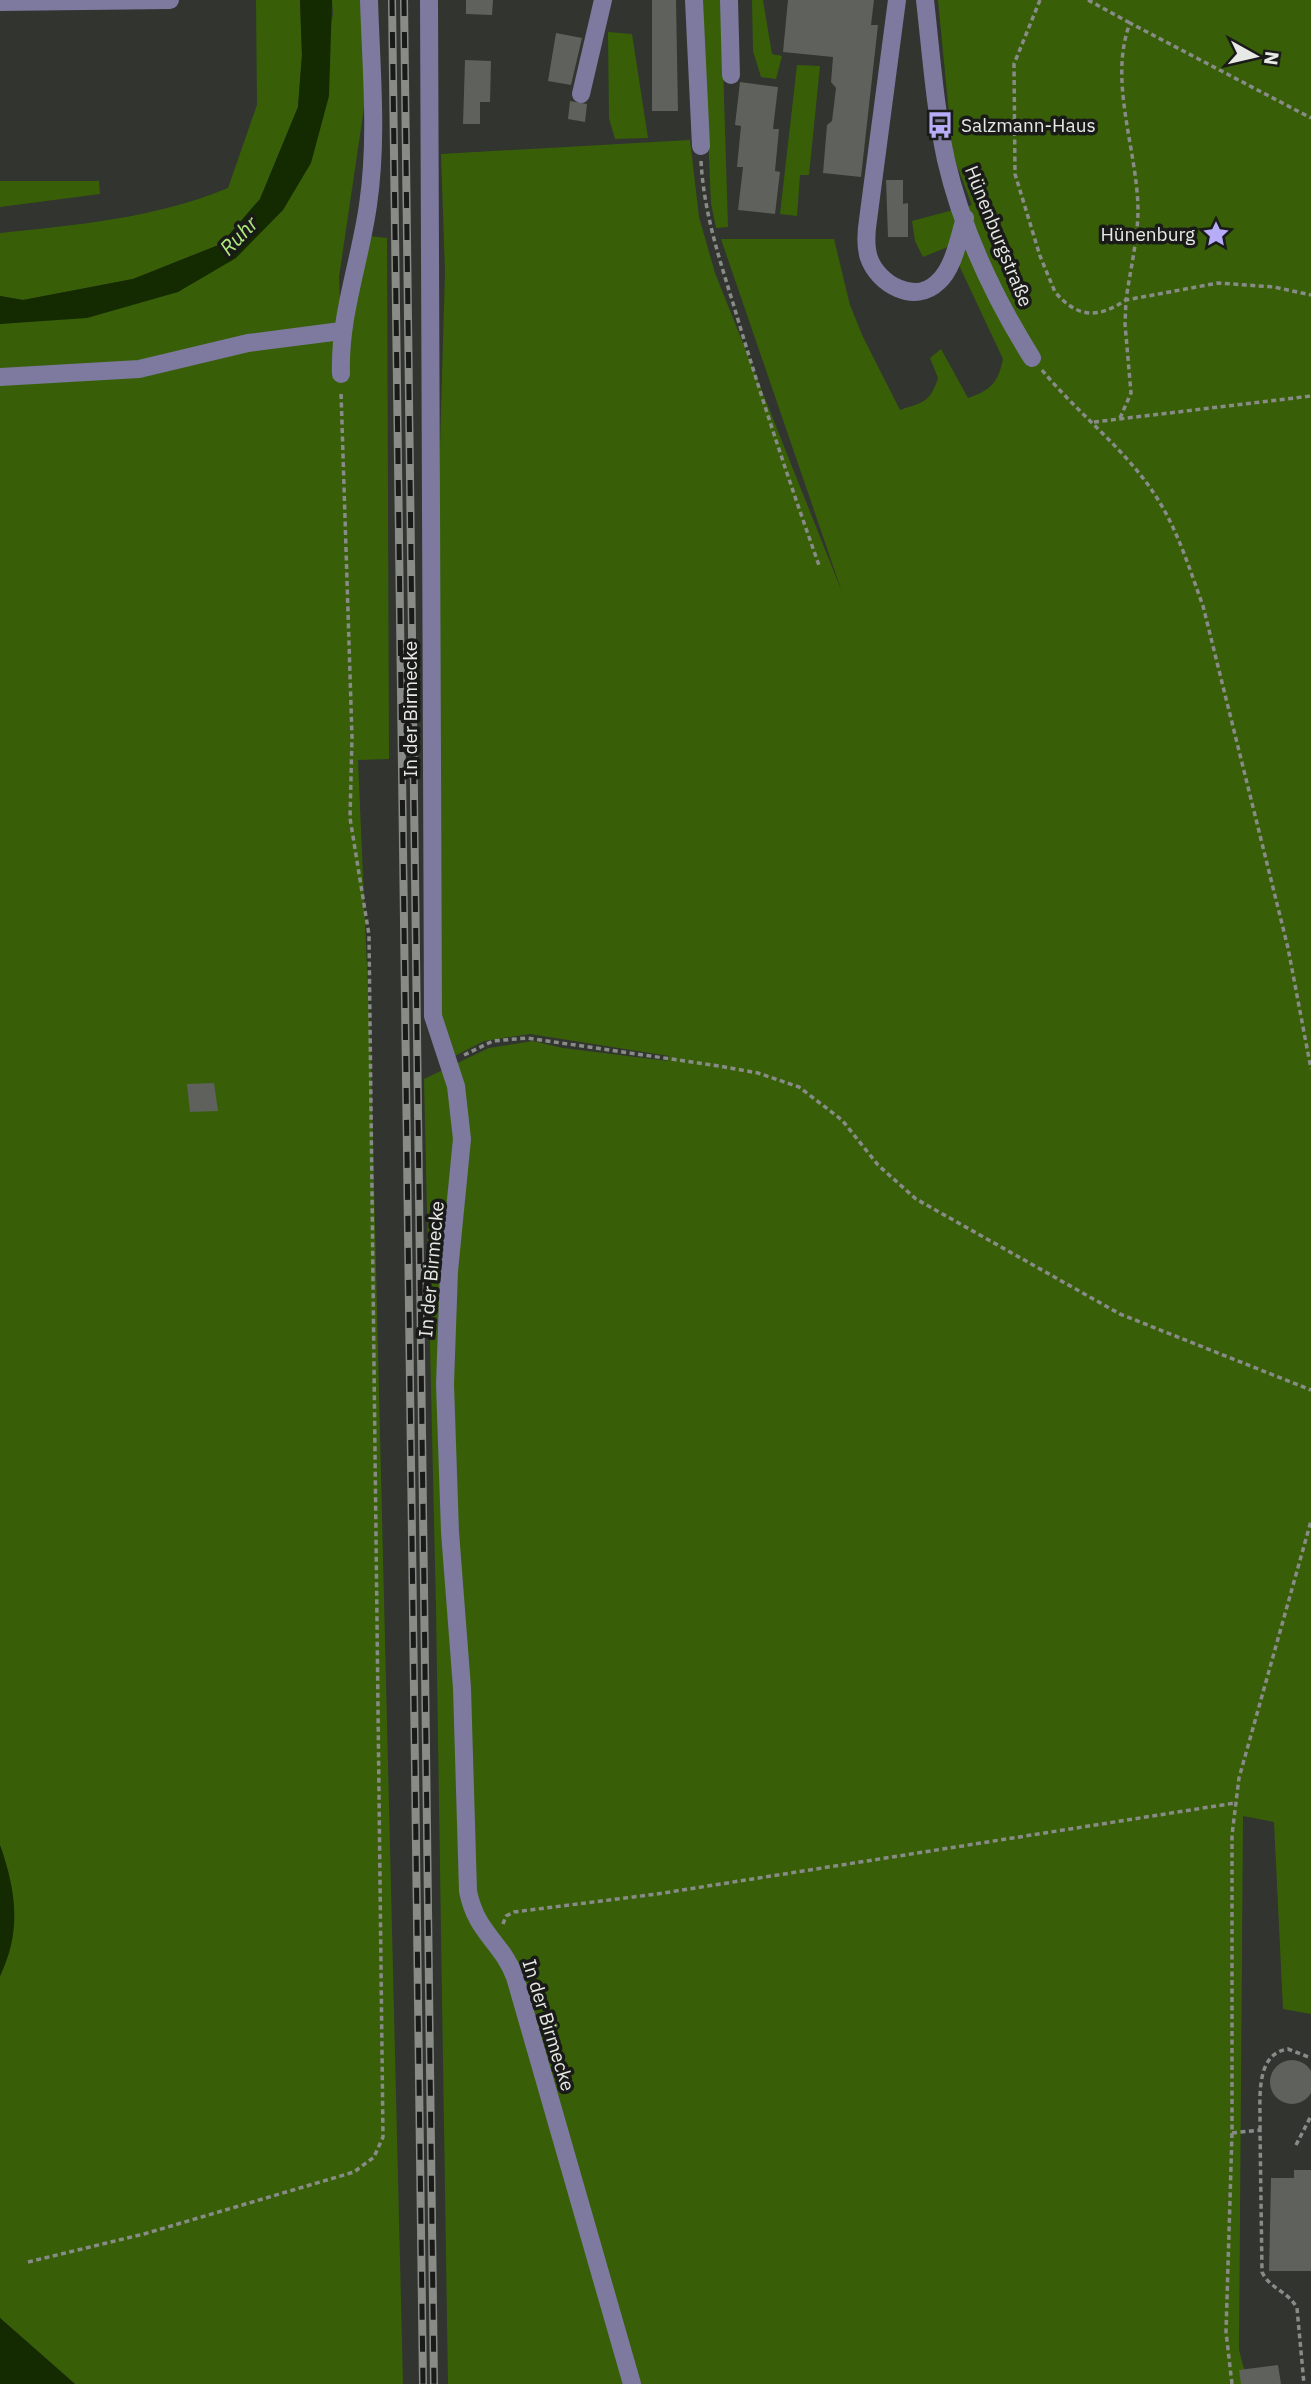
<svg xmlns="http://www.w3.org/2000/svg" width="1311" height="2384" font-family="'IBM Plex Sans',sans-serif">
<rect width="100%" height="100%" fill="#31342f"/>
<path fill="#385f08" d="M 256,0 L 300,0 L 302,55 L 298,107 L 260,199 L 221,244 L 133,279 L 23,300 L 0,296 L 0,233 C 76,225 157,218 228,188 L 257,105 Z
M 332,0 L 366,0 L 364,108 L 339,277 L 342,347 L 368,236 L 387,238 L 389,759 L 358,760 L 371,1061 L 403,2384 L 75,2384 L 0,2318 L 0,1976 C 18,1937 14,1884 0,1845 L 0,324 L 178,292 L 283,210 L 333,15 Z
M 702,0 L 721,0 L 728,227 L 716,228 L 711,203 Z
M 752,0 L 763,0 L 772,54 L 782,56 L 776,79 L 761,77 L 753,51 Z
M 938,0 L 1311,0 L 1311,2014 L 1283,2009 L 1274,1822 L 1243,1816 L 1239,2350 L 1248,2384 L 448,2384 L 436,1608 L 424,1079 L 489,1048 L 533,1041 L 563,1048 L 668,1061 L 669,1056 L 530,1034 L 484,1041 L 451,1058 L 438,1021 L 436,586 L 445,272 L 441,154 L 690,140 L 699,217 L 715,273 L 842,592 L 721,239 L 834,239 L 850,305 L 863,337 L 900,410 C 923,402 930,403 938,378 L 930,358 L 941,349 L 968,398 C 991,390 998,383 1003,359 L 950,246 L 923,257 L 915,241 L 912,221 L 972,205 L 953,155 Z
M 608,32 L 632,34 L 648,138 L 615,139 L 609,118 Z
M 797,65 L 820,66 L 809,175 L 800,175 L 797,216 L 780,214 Z
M 0,181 L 99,181 L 100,194 L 0,207 Z"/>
<path fill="#142a00" d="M 300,0 L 332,0 L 329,96 L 311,163 L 283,210 L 236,258 L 178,292 L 87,318 L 0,324 L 0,296 L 23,300 L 133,279 L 221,244 L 260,199 L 298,107 L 302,55 Z
M 0,1845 C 16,1890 22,1931 0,1976 Z
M 0,2318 L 75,2384 L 0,2384 Z"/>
<path fill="#5e615c" d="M 466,0 L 493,0 L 492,15 L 466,14 Z
M 652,0 L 676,0 L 678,111 L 652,111 Z
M 788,0 L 874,0 L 871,25 L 878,25 L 861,177 L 823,173 L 827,125 L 832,121 L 836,88 L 831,82 L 833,57 L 783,52 Z
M 556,33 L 582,38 L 571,85 L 548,81 Z
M 465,60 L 491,61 L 490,102 L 480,102 L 480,124 L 463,124 Z
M 740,82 L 778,87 L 773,129 L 779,129 L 775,171 L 780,172 L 775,214 L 738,210 L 743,167 L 737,167 L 741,126 L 735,125 Z
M 570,101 L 587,104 L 585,122 L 568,119 Z
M 886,180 L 903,180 L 903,204 L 908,203 L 908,237 L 888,237 Z
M 214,1083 L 218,1111 L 190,1112 L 187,1084 Z
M1270 2082a22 22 0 1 1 44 0a22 22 0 1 1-44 0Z
M 1294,2170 L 1311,2170 L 1311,2271 L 1269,2271 L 1271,2178 L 1294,2178 Z
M 1278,2365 L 1281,2384 L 1241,2384 L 1239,2370 Z"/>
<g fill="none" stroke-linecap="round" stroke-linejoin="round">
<path stroke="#888b87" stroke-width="3.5" stroke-dasharray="5 3.5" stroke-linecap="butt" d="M 1040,0 L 1014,64 L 1015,174 L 1040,256 L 1055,292 C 1078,319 1099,318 1126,300 C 1130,271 1138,239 1138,209 C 1137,148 1108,81 1130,23 L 1311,118
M 1088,0 L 1130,23
M 701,161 C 704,218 723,269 739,323 C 764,406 791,487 820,568
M 1042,370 C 1078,414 1126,449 1157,498 C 1178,531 1190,570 1203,606 L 1288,948 L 1311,1069
M 1120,418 L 1131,393 L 1125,324 L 1126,300 L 1218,283 L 1274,287 L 1311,295
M 1094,422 L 1311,396
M 464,1055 L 493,1041 L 527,1038 L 719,1066 L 758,1073 L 799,1087 L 842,1120 L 878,1165 L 916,1199 L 1120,1314 L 1311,1390
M 503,1924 L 506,1916 L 514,1912 L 657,1894 L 1235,1803
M 1260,2130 C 1261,2104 1253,2054 1288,2049 L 1311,2058
M 1232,2133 L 1260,2130 L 1262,2272 C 1270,2289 1288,2291 1297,2308 L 1304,2384
M 1296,2145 L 1311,2116
M 28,2262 L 144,2234 L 354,2172 L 374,2157 L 383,2137 L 369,935 L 350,818 L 352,737 L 341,392
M 1232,2384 L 1226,2332 L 1232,2133 L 1232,1835 L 1239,1778 L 1311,1521"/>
<path stroke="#7d799f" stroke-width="18" d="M 429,0 L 433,1016 L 456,1086 L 462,1139 L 449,1271 L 445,1384 L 450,1532 L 462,1688 L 468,1891 C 476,1933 502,1942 515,1977 L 632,2384
M 694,0 L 701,146
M 729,0 L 731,75
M 897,0 L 868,220 C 866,233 865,246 869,258 C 878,284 915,305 938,282 C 954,268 959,237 965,218
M 925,0 C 931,53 935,108 946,160 C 962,229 995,299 1032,358
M 0,2 L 170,0
M 581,94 L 603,0
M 341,374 C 339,316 360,262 368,205 C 378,137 371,68 369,0
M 0,377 L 139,369 L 248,343 L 341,331"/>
<defs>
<path id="rail" d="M 392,0 L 423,2384
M 404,0 L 434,2384"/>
</defs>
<use href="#rail" stroke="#898b87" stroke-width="8"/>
<use href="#rail" stroke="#1a1b19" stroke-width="5" stroke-dasharray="16" stroke-linecap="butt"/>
</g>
<defs>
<symbol id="bus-bare" viewBox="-9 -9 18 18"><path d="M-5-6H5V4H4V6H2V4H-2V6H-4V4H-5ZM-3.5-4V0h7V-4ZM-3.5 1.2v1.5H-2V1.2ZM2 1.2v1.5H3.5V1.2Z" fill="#b6acf8" stroke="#1a1b19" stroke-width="2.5" paint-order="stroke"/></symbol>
<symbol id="sight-bare" viewBox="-9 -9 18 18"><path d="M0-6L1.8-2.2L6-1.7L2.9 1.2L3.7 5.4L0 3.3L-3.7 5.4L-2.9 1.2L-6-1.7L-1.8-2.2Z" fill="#b6acf8" stroke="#1a1b19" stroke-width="2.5" paint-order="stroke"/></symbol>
</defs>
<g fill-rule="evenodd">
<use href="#bus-bare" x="921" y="106" width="38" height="38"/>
<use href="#sight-bare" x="1197" y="215" width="38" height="38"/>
</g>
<g text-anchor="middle" stroke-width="7" stroke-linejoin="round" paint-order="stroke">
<g font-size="19" fill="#e7e9e6" stroke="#1a1b19" text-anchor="start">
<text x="961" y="132">Salzmann-Haus</text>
<text x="1195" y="241" text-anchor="end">Hünenburg</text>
</g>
<g font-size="19" fill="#e7e9e6" stroke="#1a1b19">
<text transform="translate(999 236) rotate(68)" y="7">Hünenburgstraße</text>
<text transform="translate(410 709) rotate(-90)" y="7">In der Birmecke</text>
<text transform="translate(431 1269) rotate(-85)" y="7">In der Birmecke</text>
<text transform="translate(549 2025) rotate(73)" y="7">In der Birmecke</text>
</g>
<g font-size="21" font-style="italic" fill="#afeb7c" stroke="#1a1b19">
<text transform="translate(239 236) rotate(-46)" y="7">Ruhr</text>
</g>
</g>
<g transform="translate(1255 56) rotate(98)" stroke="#1a1b19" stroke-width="5" paint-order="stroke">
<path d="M0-5L12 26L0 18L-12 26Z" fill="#e7e9e6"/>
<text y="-10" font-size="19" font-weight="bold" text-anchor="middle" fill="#e7e9e6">N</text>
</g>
</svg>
